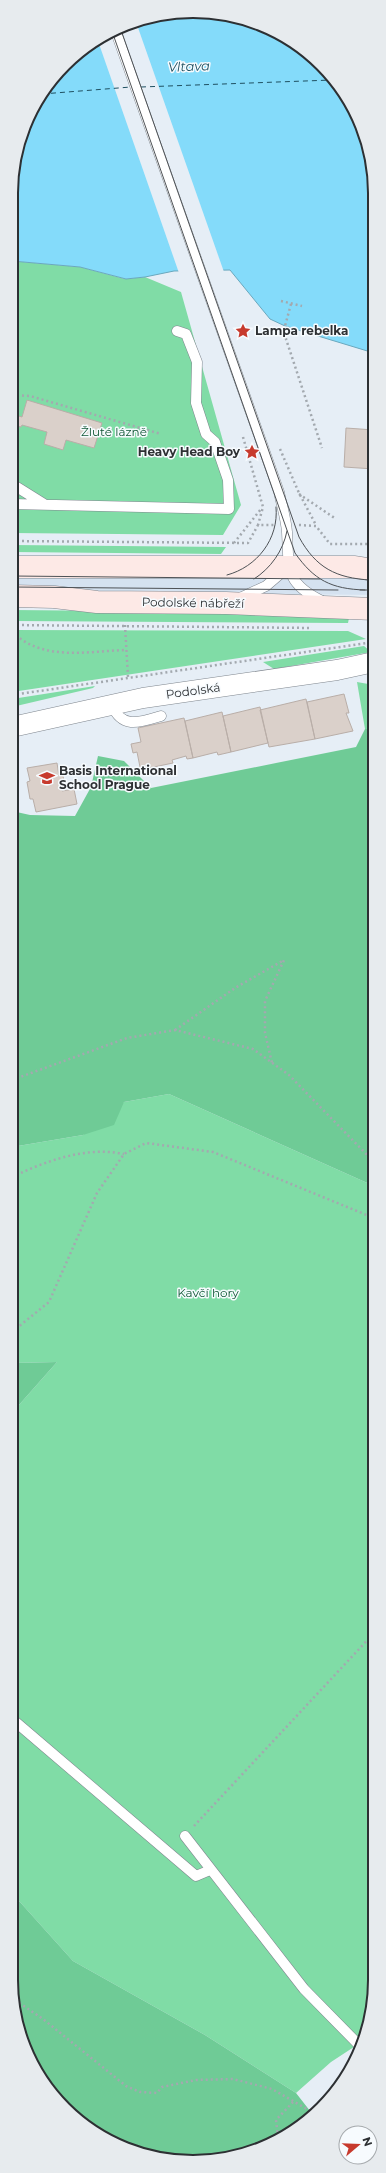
<svg xmlns="http://www.w3.org/2000/svg" width="386" height="2173" font-family="Montserrat,sans-serif">
<rect width="100%" height="100%" fill="#e6eef6"/>
<path fill="#d5e2f0" d="M 12,572 L 374,575 L 374,595 L 12,591 Z"/>
<path fill="#80dca6" d="M 12,261 L 80,267 L 125,279 L 145,277 L 181,292 L 241,505 L 223,535 L 12,533 Z
M 12,545 L 226,547 L 221,554 L 12,552 Z
M 12,610 L 350,613 L 348,623 L 344,623 L 12,621 Z
M 12,630 L 348,631 L 366,639 L 12,692 Z
M 364,646 L 371,652 L 274,669 L 263,662 Z
M 357,682 L 374,685 L 374,729 L 365,729 Z
M 95,686 L 93,688 L 12,707 L 12,699 Z
M 169,1094 L 374,1186 L 373,2004 L 360,2043 L 331,2062 L 296,2093 L 205,2035 L 73,1961 L 11,1892 L 11,1414 L 57,1362 L 12,1363 L 12,1147 L 83,1135 L 124,1102 Z"/>
<path fill="#6fcb96" d="M 365,729 L 374,729 L 374,1186 L 169,1094 L 124,1102 L 114,1125 L 83,1135 L 12,1147 L 12,811 L 30,815 L 75,816 L 91,787 L 98,756 L 124,761 L 151,788 L 356,747 Z
M 57,1362 L 11,1414 L 12,1363 Z
M 11,1892 L 73,1961 L 205,2035 L 296,2093 L 314,2116 L 252,2152 L 181,2162 L 123,2148 L 64,2109 L 25,2049 L 11,1980 Z"/>
<path fill="#84dbfa" stroke="#6aa8be" d="M 217,13 L 273,30 L 322,64 L 361,123 L 375,181 L 374,353 L 285,326 L 270,319 L 230,270 L 174,271 L 145,277 L 126,279 L 80,267 L 12,261 L 13,169 L 35,102 L 82,49 L 146,17 Z"/>
<path fill="#e6eef6" d="M 136,22 L 224,272 L 179,273 L 98,41 Z"/>
<g fill="none" stroke-linecap="round" stroke-linejoin="round">
<path stroke="#1f5061" stroke-width="1" stroke-dasharray="5 4" stroke-linecap="butt" d="M 141,87 L 332,80
M 42,94 L 131,87"/>
</g>
<path fill="#dad0ca" stroke="#b9aea8" d="M 27,400 L 102,423 L 94,448 L 66,440 L 63,450 L 44,444 L 47,432 L 22,425 L 21,427 L 12,425 L 12,414 L 22,417 Z
M 346,428 L 374,430 L 374,469 L 344,467 Z
M 368,689 L 374,689 L 374,712 L 368,711 Z
M 344,694 L 349,713 L 346,713 L 353,731 L 315,739 L 307,702 Z
M 306,699 L 315,739 L 269,747 L 260,710 Z
M 260,707 L 268,743 L 231,752 L 223,716 Z
M 222,712 L 231,752 L 218,755 L 217,752 L 193,758 L 185,721 Z
M 184,718 L 193,758 L 187,759 L 186,756 L 172,760 L 173,763 L 149,768 L 149,766 L 140,767 L 137,752 L 133,753 L 131,744 L 141,742 L 138,728 Z
M 57,763 L 59,776 L 63,776 L 65,787 L 61,787 L 62,791 L 74,789 L 77,804 L 36,812 L 33,799 L 30,799 L 27,782 L 30,781 L 27,768 Z"/>
<g fill="none" stroke-linecap="round" stroke-linejoin="round">
<defs>
<path id="service" d="M 116,32 L 279,492 C 282,506 286,519 287,532 C 289,569 285,583 322,601
M 12,484 L 44,504
M 12,504 L 229,509 L 228,480 L 215,442 L 206,434 L 196,403 L 197,362 L 186,334 L 177,331
M 240,598 L 266,586 L 287,568
M 112,705 C 122,730 141,722 161,716
M 11,1718 L 196,1876 L 210,1870
M 185,1836 L 304,1989 L 359,2045"/>
<path id="minor" d="M 12,727 L 143,698 L 337,670 L 374,662"/>
<path id="secondary" d="M 12,567 L 355,567 L 374,570
M 12,596 L 54,597 L 97,602 L 226,603 L 374,609"/>
</defs>
<use href="#service" stroke="#7f868e" stroke-width="11"/>
<use href="#minor" stroke="#7f868e" stroke-width="21"/>
<use href="#secondary" stroke="#7f868e" stroke-width="23"/>
<path stroke="#a3a9af" stroke-width="2.5" stroke-dasharray="2 3" stroke-linecap="butt" d="M 281,301 L 302,306
M 291,304 L 285,326 L 286,339 L 322,448
M 12,395 L 30,396 L 161,434
M 243,437 L 263,507 L 258,525
M 280,449 L 299,493 L 316,525
M 299,494 L 336,519
M 299,525 L 316,526 L 330,544 L 374,544
M 12,541 L 248,543 L 258,525 L 274,525
M 234,543 L 261,509
M 12,625 L 312,628
M 125,625 L 128,677
M 12,632 C 44,662 87,651 127,650
M 12,695 L 374,642
M 175,1030 L 235,988 L 284,960 L 265,1001 L 265,1033 L 272,1063
M 12,1080 L 127,1038 L 175,1030 L 253,1049 L 289,1075 L 374,1162
M 12,1177 C 46,1161 86,1146 124,1154
M 12,1332 L 49,1302 L 97,1193 L 124,1154 L 146,1143 L 213,1152 L 374,1218
M 194,1826 L 374,1633
M 15,2000 L 43,2019 L 126,2086 L 140,2092 L 157,2093 L 162,2087 L 196,2080 L 233,2079 L 272,2089 L 312,2112 L 326,2101
M 278,2137 L 276,2120 L 293,2102"/>
<use href="#service" stroke="#fff" stroke-width="10"/>
<use href="#minor" stroke="#fff" stroke-width="20"/>
<use href="#secondary" stroke="#fde9e6" stroke-width="22"/>
<path stroke="#4e5256" stroke-width="1" d="M 121,30 L 299,537 C 316,568 336,578 370,580
M 113,34 L 295,553 C 314,580 331,589 365,590
M 227,575 C 257,567 279,539 276,507
M 12,576 L 320,579
M 254,579 C 271,568 283,551 287,531
M 12,587 L 338,590
M 360,590 L 374,590"/>
</g>
<defs>
<symbol id="sight-bare" viewBox="-9 -9 18 18"><path d="M0-6L1.8-2.2L6-1.7L2.9 1.2L3.7 5.4L0 3.3L-3.7 5.4L-2.9 1.2L-6-1.7L-1.8-2.2Z" fill="#c73a2d" stroke="#f7fbfe" stroke-width="2.5" paint-order="stroke"/></symbol>
<symbol id="school-bare" viewBox="-9 -9 18 18"><path d="M0-5L7-2L0 1L-7-2ZM-4 1L0 2.5L4 1V4Q0 6-4 4Z" fill="#c73a2d" stroke="#f7fbfe" stroke-width="2.5" paint-order="stroke"/></symbol>
</defs>
<g fill-rule="evenodd">
<use href="#sight-bare" x="232" y="320" width="22" height="22"/>
<use href="#sight-bare" x="241" y="441" width="22" height="22"/>
<use href="#school-bare" x="36" y="767" width="22" height="22"/>
</g>
<g text-anchor="middle" stroke-width="3" stroke-linejoin="round" paint-order="stroke">
<g font-size="12" font-weight="bold" fill="#2d3033" stroke="#f7fbfe" text-anchor="start">
<text x="255" y="335">Lampa rebelka</text>
<text x="240" y="456" text-anchor="end">Heavy Head Boy</text>
<text x="59" y="775">Basis International<tspan x="59" dy="14">School Prague</tspan></text>
</g>
<g font-size="12" fill="#0f5634" stroke="#f7fbfe">
<text x="114" y="436">Žluté lázně</text>
<text x="208" y="1297">Kavčí hory</text>
</g>
<g font-size="12" fill="#2d3033" stroke="#f7fbfe">
<text transform="translate(193 603) rotate(1)" y="4">Podolské nábřeží</text>
<text transform="translate(193 691) rotate(-8)" y="4">Podolská</text>
</g>
<g font-size="13" font-style="italic" fill="#1f5061" stroke="#f7fbfe">
<text transform="translate(189 66) rotate(-2)" y="5">Vltava</text>
</g>
</g>
<path d="M0 0H386V2173H0ZM193 18H193A175 175 0 0 1 368 193V1980A175 175 0 0 1 193 2155H193A175 175 0 0 1 18 1980V193A175 175 0 0 1 193 18Z" fill="#e7ebee" fill-rule="evenodd"/>
<path fill="none" stroke="#2d3033" stroke-width="2" d="M193 18H193A175 175 0 0 1 368 193V1980A175 175 0 0 1 193 2155H193A175 175 0 0 1 18 1980V193A175 175 0 0 1 193 18Z"/>
<g transform="translate(358 2145) rotate(71)"><circle r="19" fill="#f7fbfe" stroke="#a6aaad"/>
<path d="M0-3L7 15L0 10L-7 15Z" fill="#c73a2d"/>
<text y="-6" font-size="11" font-weight="bold" text-anchor="middle" fill="#2d3033">N</text>
</g>
</svg>
